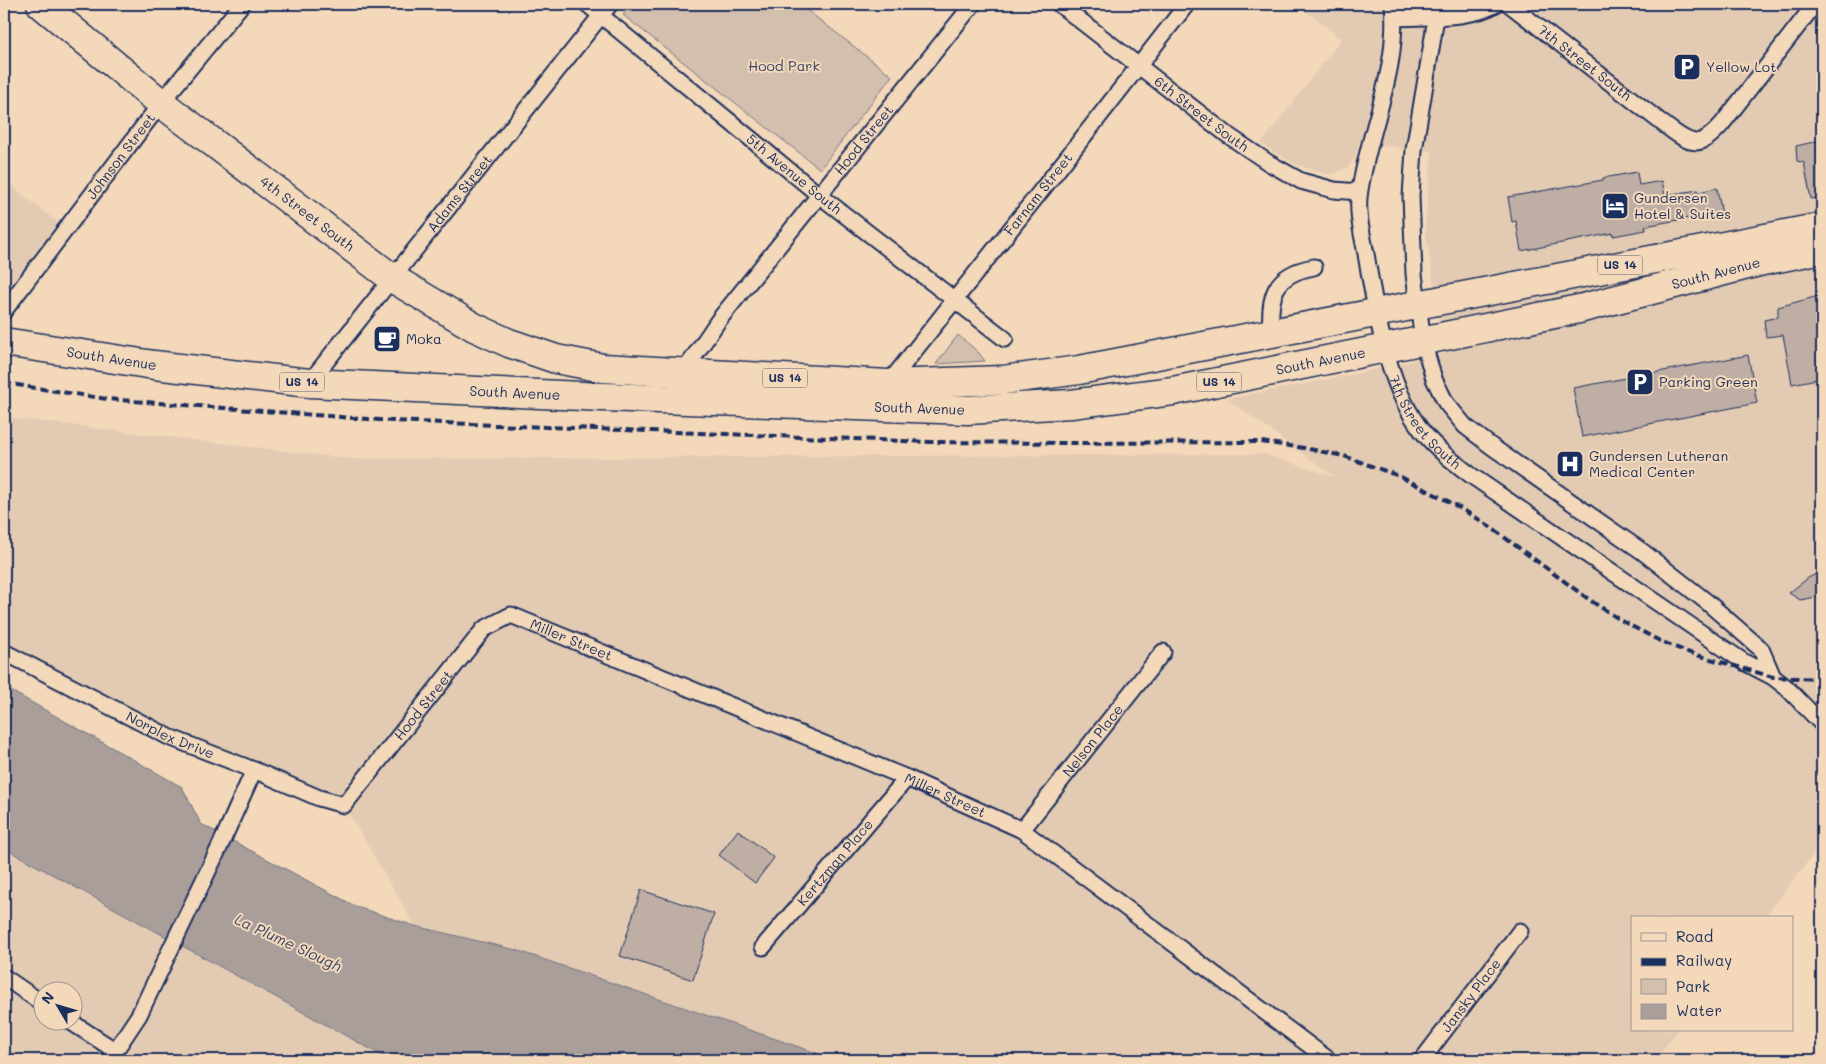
<svg xmlns="http://www.w3.org/2000/svg" width="1826" height="1064" font-family="Mali,sans-serif">
<rect width="100%" height="100%" fill="#f3d8ba"/>
<filter id="ink" filterUnits="userSpaceOnUse"><feTurbulence type="fractalNoise" baseFrequency=".02" numOctaves="2"/><feDisplacementMap in="SourceGraphic" scale="10" xChannelSelector="R" yChannelSelector="G"/><feConvolveMatrix kernelMatrix="1 2 1 2 8 2 1 2 1" color-interpolation-filters="sRGB"/></filter>
<g filter="url(#ink)">
<path fill="#e3cbb3" fill-rule="evenodd" d="M 1297,4 L 1822,4 L 1822,843 L 1764,918 L 1632,918 L 1632,1030 L 1678,1030 L 1655,1060 L 837,1060 L 516,950 L 415,926 L 344,805 L 254,770 L 4,652 L 4,417 L 351,459 L 1264,454 L 1335,477 L 1227,399 L 1355,374 L 1445,353 L 1426,234 L 1426,215 L 1432,151 L 1413,150 L 1360,142 L 1354,159 L 1348,167 L 1336,173 L 1326,174 L 1294,164 L 1261,144 L 1341,39 Z
M 4,180 L 66,229 L 4,311 Z
M 4,848 L 390,1060 L 4,1060 ZM 42,992 L 72,992 L 72,1022 L 42,1022 Z"/>
<path fill="#d3bfad" stroke="#777786" d="M 632,4 L 799,4 L 892,76 L 820,169 L 623,15 Z
M 958,335 L 978,352 L 985,361 L 936,364 Z"/>
<path fill="#a99e9a" stroke="#707282" d="M 4,687 L 182,787 L 201,824 L 357,907 L 415,926 L 516,950 L 837,1060 L 390,1060 L 4,848 Z"/>
<path fill="#beaea4" stroke="#1b2f5e" d="M 1822,140 L 1822,197 L 1811,199 L 1804,163 L 1797,161 L 1796,146 Z
M 1637,172 L 1639,185 L 1662,181 L 1665,195 L 1698,190 L 1698,192 L 1717,188 L 1722,214 L 1696,219 L 1695,217 L 1645,226 L 1646,230 L 1613,236 L 1613,233 L 1521,251 L 1516,221 L 1512,222 L 1508,197 L 1603,180 L 1603,178 Z
M 1822,295 L 1822,378 L 1792,384 L 1783,335 L 1766,337 L 1764,320 L 1778,317 L 1778,307 Z
M 387,328 L 397,336 L 386,350 L 376,341 Z
M 1748,355 L 1757,403 L 1582,437 L 1573,388 Z
M 1822,571 L 1822,596 L 1800,600 L 1789,593 L 1808,578 Z
M 738,830 L 774,858 L 755,883 L 719,855 Z
M 641,890 L 714,914 L 693,980 L 620,956 Z"/>
<g fill="none" stroke-linecap="round" stroke-linejoin="round">
<defs>
<g id="street">
<path id="s1" d="M 587,4 L 819,195 L 1005,339"/>
<path id="s2" d="M 1059,4 L 1229,136 L 1269,163 L 1301,181 L 1334,190 L 1359,192"/>
<path id="s3" d="M 1393,4 C 1399,72 1370,125 1360,190 C 1356,211 1362,233 1366,254 C 1375,307 1386,379 1417,424 C 1431,445 1451,460 1472,476 L 1744,662 L 1773,677 L 1787,688 L 1822,724"/>
<path d="M 1435,4 L 1436,16 L 1433,37 L 1414,150 L 1411,196 L 1414,274 L 1423,341 L 1434,379 L 1446,403 L 1465,426 L 1491,446 L 1643,552 L 1707,602 L 1761,649 L 1773,677"/>
<path id="s4" d="M 1509,4 L 1666,126 C 1691,145 1699,150 1722,124 L 1815,4"/>
<path d="M 1394,18 C 1424,16 1471,20 1496,4"/>
<path id="s5" d="M 4,311 L 161,103 L 242,4"/>
<path d="M 1271,333 C 1269,296 1273,274 1314,267"/>
<path id="s6" d="M 683,373 L 718,321 L 973,4"/>
<path id="s7" d="M 309,383 L 610,4"/>
<path id="s8" d="M 888,384 L 1052,177 L 1187,4"/>
<path id="s9" d="M 4,652 L 169,737 L 254,770 L 319,798 L 344,805 L 484,629 L 511,615 L 907,778 L 1022,830 L 1329,1060"/>
<path id="s10" d="M 1022,830 L 1163,652"/>
<path id="s11" d="M 763,947 L 907,778"/>
<path d="M 4,977 L 42,1003"/>
<path d="M 71,1022 L 116,1051"/>
<path d="M 109,1060 L 139,1015 L 220,846 L 254,770"/>
<path id="s12" d="M 1422,1060 L 1520,931"/>
</g>
<g id="highway">
<path id="s13" d="M 41,4 L 161,103 L 392,278 L 474,327 L 509,343 L 556,359 L 603,368 L 888,384 L 1003,380 L 1079,370 L 1822,227"/>
<path id="s14" d="M 4,342 L 154,365 L 309,383 L 603,397 L 968,410 L 1071,404 L 1173,391 L 1579,309 L 1763,261 L 1822,249"/>
</g>
</defs>
<use href="#street" stroke="#1b2f5e" stroke-width="19"/>
<use href="#highway" stroke="#1b2f5e" stroke-width="31"/>
<use href="#street" stroke="#f3d8ba" stroke-width="15"/>
<use href="#highway" stroke="#f3d8ba" stroke-width="28"/>
<path stroke="#1b2f5e" stroke-width="4" stroke-dasharray="8 4" stroke-linecap="butt" d="M 4,383 L 107,399 L 393,421 L 930,442 L 1068,443 L 1261,442 L 1304,448 L 1344,456 L 1399,476 L 1448,501 L 1485,523 L 1591,601 L 1624,622 L 1660,641 L 1690,653 L 1773,677 L 1822,679"/>
</g>
</g>
<defs>
<symbol id="parking-square" viewBox="-11 -11 22 22"><rect x="-9" y="-9" width="18" height="18" rx="4" fill="#1b2f5e" stroke="#f3d8ba"/><path d="M-3.5-5.5H1a3.5 3.5 0 0 1 0 7H-1V5.5H-3.5ZM-1-3.4V-.6H.8a1.4 1.4 0 0 0 0-2.8Z" fill="#fff"/></symbol>
<symbol id="hotel-square" viewBox="-11 -11 22 22"><rect x="-9" y="-9" width="18" height="18" rx="4" fill="#1b2f5e" stroke="#f3d8ba"/><path d="M-6-4.5h1.5V1H6V5H4.5V3h-9V5H-6ZM-4 0a1.8 1.8 0 1 1 3.6 0ZM.5 0V-2.5h3Q6-2.5 6 0Z" fill="#fff"/></symbol>
<symbol id="cafe-square" viewBox="-11 -11 22 22"><rect x="-9" y="-9" width="18" height="18" rx="4" fill="#1b2f5e" stroke="#f3d8ba"/><path d="M-5.5-4.5H6V0H3Q3 3.5 0 3.5H-2.5Q-5.5 3.5-5.5 0ZM3-3.2v2h1.7v-2ZM-6 4.5H4V6H-6Z" fill="#fff"/></symbol>
<symbol id="hospital-square" viewBox="-11 -11 22 22"><rect x="-9" y="-9" width="18" height="18" rx="4" fill="#1b2f5e" stroke="#f3d8ba"/><path d="M-5-5h3v3.5h4V-5h3V5h-3V1.5h-4V5h-3Z" fill="#fff"/></symbol>
</defs>
<g fill-rule="evenodd">
<use href="#parking-square" x="1671" y="51" width="32" height="32"/>
<use href="#hotel-square" x="1599" y="190" width="32" height="32"/>
<use href="#cafe-square" x="371" y="323" width="32" height="32"/>
<use href="#parking-square" x="1624" y="366" width="32" height="32"/>
<use href="#hospital-square" x="1554" y="448" width="32" height="32"/>
</g>
<g text-anchor="middle" stroke-width="4" stroke-linejoin="round" paint-order="stroke">
<g fill="#f3d8ba" stroke="#5c627a" stroke-width="1">
<rect x="1597.5" y="255.5" width="45" height="19" rx="4"/>
<rect x="762.5" y="368.5" width="45" height="19" rx="4"/>
<rect x="279.5" y="372.5" width="45" height="19" rx="4"/>
<rect x="1196.5" y="372.5" width="45" height="19" rx="4"/>
</g>
<g font-size="12" font-weight="bold" fill="#1b2f5e">
<text x="1620" y="269">US 14</text>
<text x="785" y="382">US 14</text>
<text x="302" y="386">US 14</text>
<text x="1219" y="386">US 14</text>
</g>
<g font-size="14" fill="#1b2f5e" stroke="#f3d8ba">
<text dy="5" stroke="none"><textPath href="#s4" startOffset="96">7th Street South</textPath></text>
<text dy="5" stroke="none"><textPath href="#s2" startOffset="180">6th Street South</textPath></text>
<text dy="5" stroke="none"><textPath href="#s6" startOffset="295">Hood Street</textPath></text>
<text dy="5" stroke="none"><textPath href="#s5" startOffset="194">Johnson Street</textPath></text>
<text dy="5" stroke="none"><textPath href="#s1" startOffset="268">5th Avenue South</textPath></text>
<text dy="5" stroke="none"><textPath href="#s7" startOffset="242">Adams Street</textPath></text>
<text dy="5" stroke="none"><textPath href="#s8" startOffset="242">Farnam Street</textPath></text>
<text dy="5" stroke="none"><textPath href="#s13" startOffset="339">4th Street South</textPath></text>
<text dy="5" stroke="none"><textPath href="#s14" startOffset="1729">South Avenue</textPath></text>
<text dy="5" stroke="none"><textPath href="#s14" startOffset="109">South Avenue</textPath></text>
<text dy="5" stroke="none"><textPath href="#s14" startOffset="1324">South Avenue</textPath></text>
<text dy="5" stroke="none"><textPath href="#s14" startOffset="514">South Avenue</textPath></text>
<text dy="5" stroke="none"><textPath href="#s14" startOffset="919">South Avenue</textPath></text>
<text dy="5" stroke="none"><textPath href="#s3" startOffset="436">7th Street South</textPath></text>
<text dy="5" stroke="none"><textPath href="#s9" startOffset="694">Miller Street</textPath></text>
<text dy="5" stroke="none"><textPath href="#s9" startOffset="501">Hood Street</textPath></text>
<text dy="5" stroke="none"><textPath href="#s9" startOffset="186">Norplex Drive</textPath></text>
<text dy="5" stroke="none"><textPath href="#s10" startOffset="114">Nelson Place</textPath></text>
<text dy="5" stroke="none"><textPath href="#s9" startOffset="1099">Miller Street</textPath></text>
<text dy="5" stroke="none"><textPath href="#s11" startOffset="111">Kertzman Place</textPath></text>
<text dy="5" stroke="none"><textPath href="#s12" startOffset="81">Jansky Place</textPath></text>
</g>
<g font-size="14" fill="#37456a" stroke="#f3d8ba">
<text x="784" y="71">Hood Park</text>
</g>
<g font-size="14" fill="#1b2f5e" stroke="#f3d8ba" text-anchor="start">
<text x="1706" y="72">Yellow Lot</text>
<text x="1634" y="203">Gundersen<tspan x="1634" dy="16">Hotel &amp; Suites</tspan></text>
<text x="406" y="344">Moka</text>
<text x="1659" y="387">Parking Green</text>
<text x="1589" y="461">Gundersen Lutheran<tspan x="1589" dy="16">Medical Center</tspan></text>
</g>
<g font-size="15" font-style="italic" fill="#37456a" stroke="#f3d8ba">
<text transform="translate(288 943) rotate(25)" y="5">La Plume Slough</text>
</g>
</g>
<rect width="1826" height="1064" fill="none" stroke="#f3d8ba" stroke-width="20"/>
<rect x="10" y="10" width="1806" height="1044" fill="none" stroke="#1b2f5e" stroke-width="2" filter="url(#ink)"/>
<rect x="1631" y="916" width="162" height="115" fill="#f3d8ba" stroke="#9d9495"/>
<rect x="1641" y="933" width="25" height="8" fill="#f3d8ba" stroke="#9d9495"/>
<text x="1676" y="942" font-size="15" fill="#1b2f5e">Road</text>
<rect x="1641" y="958" width="25" height="8" fill="#1b2f5e" stroke="#9d9495"/>
<text x="1676" y="966" font-size="15" fill="#1b2f5e">Railway</text>
<rect x="1641" y="979" width="25" height="15" fill="#d3bfad" stroke="#9d9495"/>
<text x="1676" y="992" font-size="15" fill="#1b2f5e">Park</text>
<rect x="1641" y="1004" width="25" height="15" fill="#a99e9a" stroke="#9d9495"/>
<text x="1676" y="1016" font-size="15" fill="#1b2f5e">Water</text>
<g transform="translate(58 1006) rotate(308)"><circle r="24" fill="#f3d8ba" stroke="#9d9495"/>
<path d="M0-4L9 19L0 12L-9 19Z" fill="#1b2f5e"/>
<text y="-8" font-size="14" font-weight="bold" text-anchor="middle" fill="#1b2f5e">N</text>
</g>
</svg>
